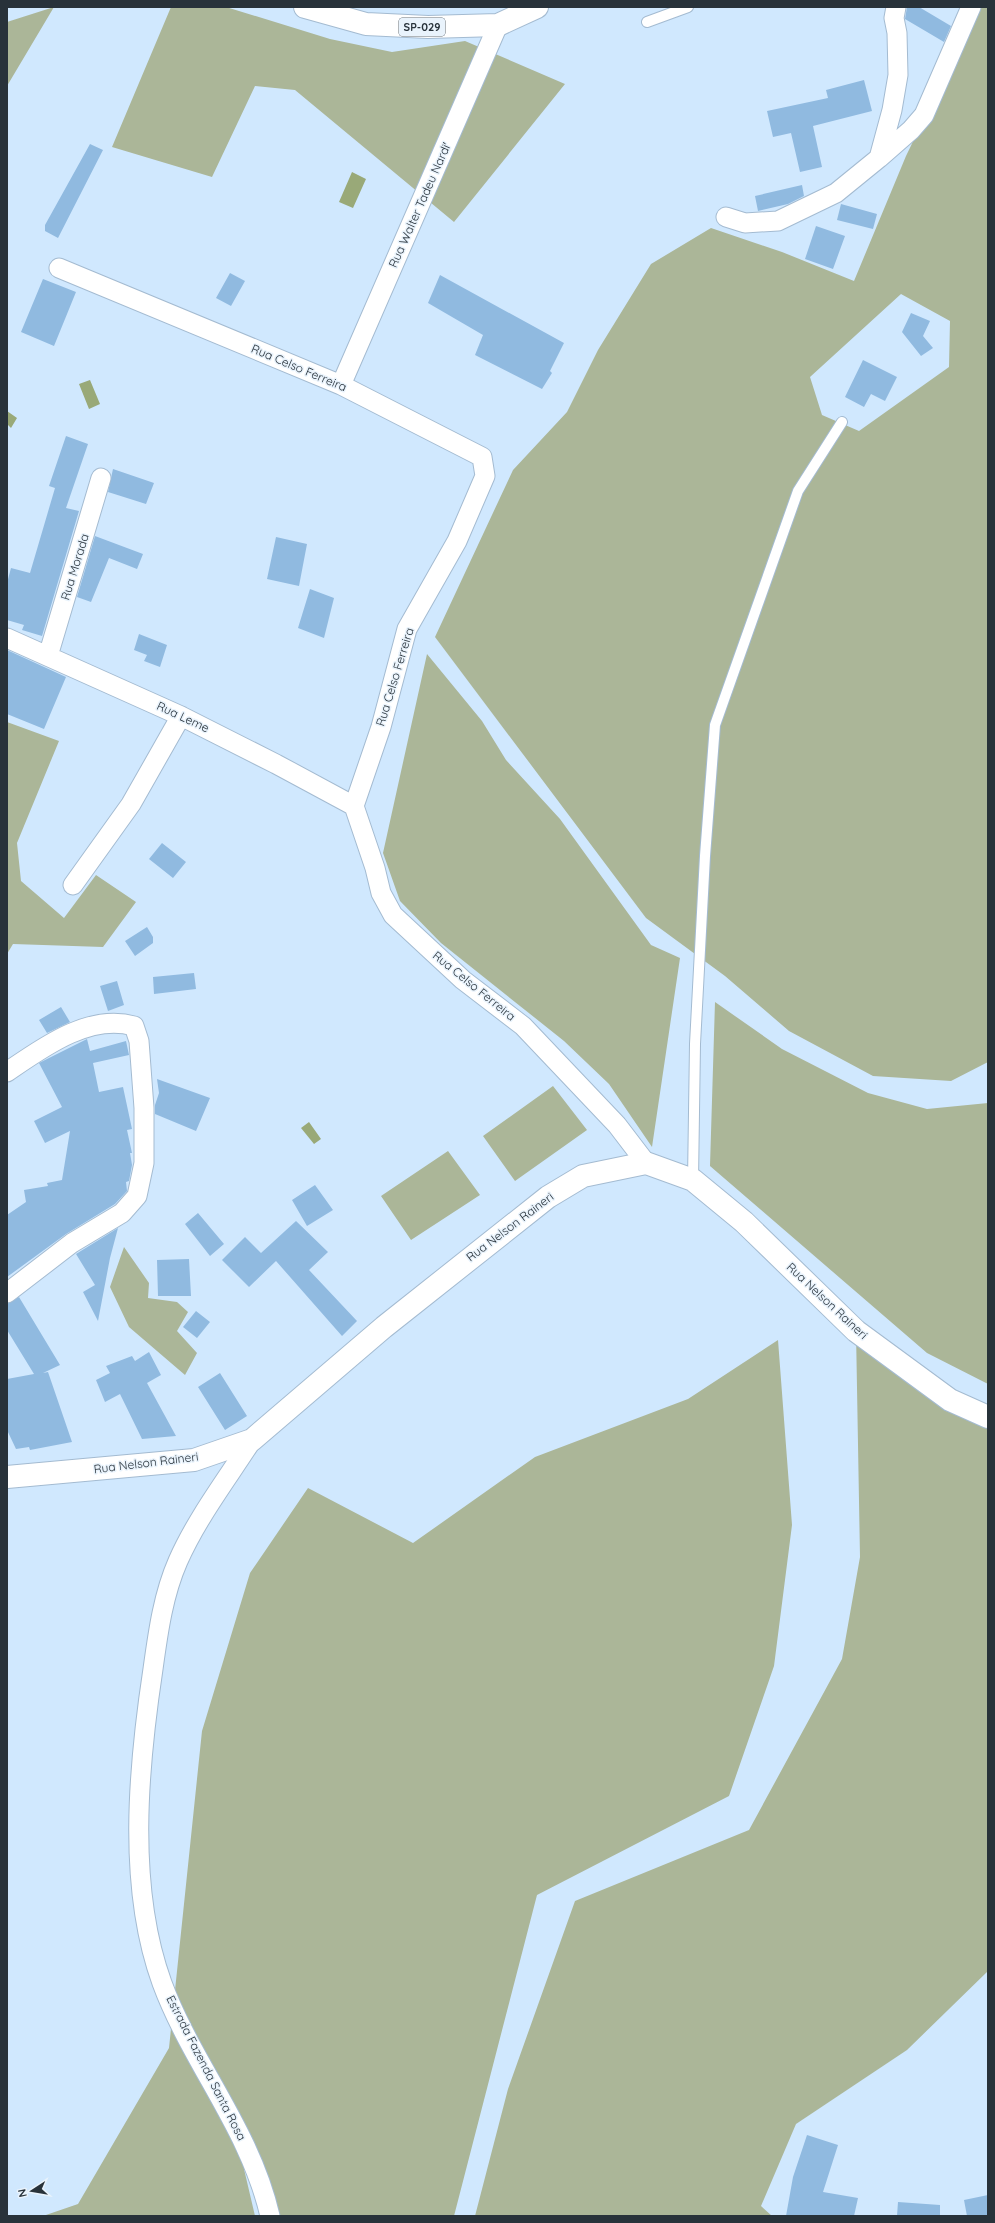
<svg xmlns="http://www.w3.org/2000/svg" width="995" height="2223" font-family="Quicksand,sans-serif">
<rect width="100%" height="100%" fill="#d0e8fe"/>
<path fill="#abb698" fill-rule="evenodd" d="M 54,7 L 7,86 L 7,22 Z
M 171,7 L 226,7 L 330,39 L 392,52 L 465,41 L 565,84 L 454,222 L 295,90 L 255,86 L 212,177 L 112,147 Z
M 978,7 L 988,7 L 988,1062 L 951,1081 L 873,1076 L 789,1031 L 725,976 L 646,918 L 435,637 L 513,470 L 567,412 L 598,350 L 651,264 L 711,228 L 782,252 L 854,281 L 906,156 ZM 901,294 L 950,321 L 949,367 L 859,431 L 822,415 L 810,377 Z
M 427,654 L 482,721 L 506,760 L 560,819 L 651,945 L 680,958 L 652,1147 L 609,1084 L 564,1041 L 441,943 L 400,901 L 383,853 Z
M 7,722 L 59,741 L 17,843 L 21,881 L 64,918 L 96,875 L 136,902 L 103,947 L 13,944 L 7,954 Z
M 715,1002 L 782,1049 L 868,1093 L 927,1109 L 988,1103 L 988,1384 L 927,1353 L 710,1166 Z
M 553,1086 L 587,1130 L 515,1181 L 483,1136 Z
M 448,1151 L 480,1195 L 411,1240 L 381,1196 Z
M 124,1247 L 149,1283 L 148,1298 L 177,1302 L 188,1312 L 177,1331 L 197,1353 L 185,1375 L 129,1327 L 110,1287 Z
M 856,1331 L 988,1417 L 988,1971 L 907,2050 L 796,2124 L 761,2206 L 772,2216 L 475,2216 L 508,2089 L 575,1901 L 749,1830 L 842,1659 L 860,1557 Z
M 778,1340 L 792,1525 L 774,1666 L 729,1796 L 537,1895 L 454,2216 L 280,2216 L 244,2169 L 255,2216 L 43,2216 L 78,2204 L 169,2048 L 202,1731 L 250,1573 L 308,1488 L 413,1543 L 535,1457 L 688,1399 Z"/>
<path fill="#99a978" d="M 352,172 L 366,179 L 353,208 L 339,202 Z
M 90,380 L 100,404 L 89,409 L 79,384 Z
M 7,411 L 17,418 L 11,428 L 7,424 Z
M 309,1122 L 321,1139 L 314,1144 L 301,1128 Z"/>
<path fill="#90bae0" d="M 907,7 L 919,7 L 951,26 L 944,42 L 905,19 Z
M 864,80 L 872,111 L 813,126 L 822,167 L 800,172 L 791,133 L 773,137 L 767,111 L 828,98 L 826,90 Z
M 90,144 L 103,150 L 58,238 L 45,231 L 45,225 Z
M 802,185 L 804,196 L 788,204 L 758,211 L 755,196 Z
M 841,204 L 877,214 L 873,229 L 837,220 Z
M 816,226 L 845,236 L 833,269 L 805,259 Z
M 230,273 L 245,281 L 231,306 L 216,298 Z
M 440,275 L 564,343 L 550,371 L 552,373 L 542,389 L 475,355 L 483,335 L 428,303 Z
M 43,279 L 76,292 L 54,346 L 21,332 Z
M 911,313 L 930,321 L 923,336 L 933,348 L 921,356 L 902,332 Z
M 863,360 L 897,377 L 885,401 L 871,394 L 864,407 L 845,397 Z
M 66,436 L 88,444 L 66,508 L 79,511 L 42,636 L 22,630 L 24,625 L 7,620 L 7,583 L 11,568 L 30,573 L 55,488 L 49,486 Z
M 113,469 L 154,483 L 146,504 L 108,492 Z
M 95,536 L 143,554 L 137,569 L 109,558 L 91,602 L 77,597 Z
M 276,537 L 307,544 L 299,586 L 267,579 Z
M 310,589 L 334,598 L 324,638 L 298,628 Z
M 139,634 L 167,645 L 160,667 L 144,661 L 147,655 L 134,650 Z
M 7,650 L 66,677 L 44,729 L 7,714 Z
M 162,843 L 186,862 L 173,878 L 149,859 Z
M 147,927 L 153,937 L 153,943 L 135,956 L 125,941 Z
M 194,973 L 196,989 L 154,994 L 153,977 Z
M 117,981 L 124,1005 L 108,1011 L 100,986 Z
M 61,1007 L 70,1022 L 47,1033 L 39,1020 Z
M 87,1039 L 90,1051 L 126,1041 L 129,1055 L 93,1063 L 99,1092 L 123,1087 L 132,1129 L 127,1130 L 132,1153 L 130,1153 L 132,1165 L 129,1181 L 126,1182 L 127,1191 L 115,1204 L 66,1234 L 7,1277 L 7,1215 L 26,1202 L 24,1190 L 48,1186 L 47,1183 L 62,1180 L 70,1131 L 45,1143 L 34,1121 L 62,1107 L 39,1063 Z
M 157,1079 L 210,1098 L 196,1131 L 155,1114 L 155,1105 L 159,1093 Z
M 315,1185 L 333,1210 L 307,1226 L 292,1200 Z
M 198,1213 L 224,1244 L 210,1256 L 185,1224 Z
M 296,1221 L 328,1252 L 309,1270 L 357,1321 L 342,1336 L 276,1261 L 249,1287 L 222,1260 L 245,1237 L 261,1253 Z
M 118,1228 L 110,1258 L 98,1321 L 83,1292 L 95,1285 L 76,1254 Z
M 189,1259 L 191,1296 L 158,1296 L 157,1260 Z
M 19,1297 L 60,1365 L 43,1373 L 48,1372 L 72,1442 L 30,1450 L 29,1447 L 16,1449 L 7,1430 L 7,1379 L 34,1374 L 7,1330 L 7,1304 Z
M 196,1311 L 210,1322 L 197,1338 L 183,1327 Z
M 149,1352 L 161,1375 L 147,1383 L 176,1436 L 142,1439 L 120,1394 L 105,1402 L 96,1380 L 110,1373 L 106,1366 L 132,1356 L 135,1361 Z
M 220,1373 L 247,1416 L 225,1430 L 198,1387 Z
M 807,2135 L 838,2145 L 823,2192 L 858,2198 L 854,2216 L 786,2216 L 793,2177 Z
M 988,2195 L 988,2216 L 967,2216 L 964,2200 Z
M 898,2202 L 940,2205 L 940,2216 L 897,2216 Z"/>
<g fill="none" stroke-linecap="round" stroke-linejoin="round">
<defs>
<path id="lane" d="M 647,22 L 688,7
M 693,1180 L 695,1044 L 705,856 L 715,725 L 798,491 L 842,422"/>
<path id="street" d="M 879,158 L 911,130 L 924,115 L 971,7
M 726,217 L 745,223 L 778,221 L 836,193 L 879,158 L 892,110 L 898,75 L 897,33 L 894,18 L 896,7
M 59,268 L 341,385 L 482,457 L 485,476 L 457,541 L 407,629 L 381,727 L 354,806 L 375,868 L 381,893 L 393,915 L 463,980 L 523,1026 L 617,1125 L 646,1163
M 341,385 L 498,25
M 7,638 L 181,716 L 276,764 L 354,806
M 48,656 L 101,478
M 73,885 L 131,804 L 181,716
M 7,1072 C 42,1048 89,1013 134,1026 L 139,1041 L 144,1108 L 144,1163 L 137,1196 L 122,1213 L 72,1243 L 7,1293
M 252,1440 C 227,1479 197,1518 178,1561 C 163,1595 158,1633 153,1669 C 138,1768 127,1887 162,1983 C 192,2064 250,2129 270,2216"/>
<path id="secondary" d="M 7,1477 L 194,1460 L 252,1440 L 384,1327 L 548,1197 L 583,1176 L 646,1163 L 693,1180 L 744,1222 L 856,1331 L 950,1400 L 988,1417"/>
<path id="highway" d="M 305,7 L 366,24 L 428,27 L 498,25 L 537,7"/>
</defs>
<use href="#lane" stroke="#a4bbd1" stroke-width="12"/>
<use href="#street" stroke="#a4bbd1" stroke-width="21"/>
<use href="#secondary" stroke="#a4bbd1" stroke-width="24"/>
<use href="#highway" stroke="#a4bbd1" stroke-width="24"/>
<use href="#lane" stroke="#fff" stroke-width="10"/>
<use href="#street" stroke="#fff" stroke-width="19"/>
<use href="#secondary" stroke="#fff" stroke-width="22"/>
<use href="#highway" stroke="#fff" stroke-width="22"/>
</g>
<g text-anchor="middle" stroke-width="3" stroke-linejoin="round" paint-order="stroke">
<rect fill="#e9f3fc" stroke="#626c74" stroke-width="1" x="399" y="18" width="46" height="18" rx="3"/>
<g font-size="11" font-weight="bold" fill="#28323a">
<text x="422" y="31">SP-029</text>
</g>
<g font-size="12" fill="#28323a" stroke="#e9f3fc">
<text transform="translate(420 205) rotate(-66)" y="4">Rua Walter Tadeu Nardi'</text>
<text transform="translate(299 368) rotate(23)" y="4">Rua Celso Ferreira</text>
<text transform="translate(75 567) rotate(-73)" y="4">Rua Morada</text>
<text transform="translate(395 677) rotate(-73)" y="4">Rua Celso Ferreira</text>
<text transform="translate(183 717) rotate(25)" y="4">Rua Leme</text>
<text transform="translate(474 986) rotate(39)" y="4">Rua Celso Ferreira</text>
<text transform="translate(510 1227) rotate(-37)" y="4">Rua Nelson Raineri</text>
<text transform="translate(827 1301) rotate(43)" y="4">Rua Nelson Raineri</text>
<text transform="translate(146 1463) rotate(-7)" y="4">Rua Nelson Raineri</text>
<text transform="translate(206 2068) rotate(63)" y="4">Estrada Fazenda Santa Rosa</text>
</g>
</g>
<rect width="995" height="2223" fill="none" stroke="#28323a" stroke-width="16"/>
<g transform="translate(32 2191) rotate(258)" stroke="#e9f3fc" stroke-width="3" paint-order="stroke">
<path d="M0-3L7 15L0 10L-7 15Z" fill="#28323a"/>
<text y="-6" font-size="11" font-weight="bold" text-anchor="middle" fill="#28323a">N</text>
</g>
</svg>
